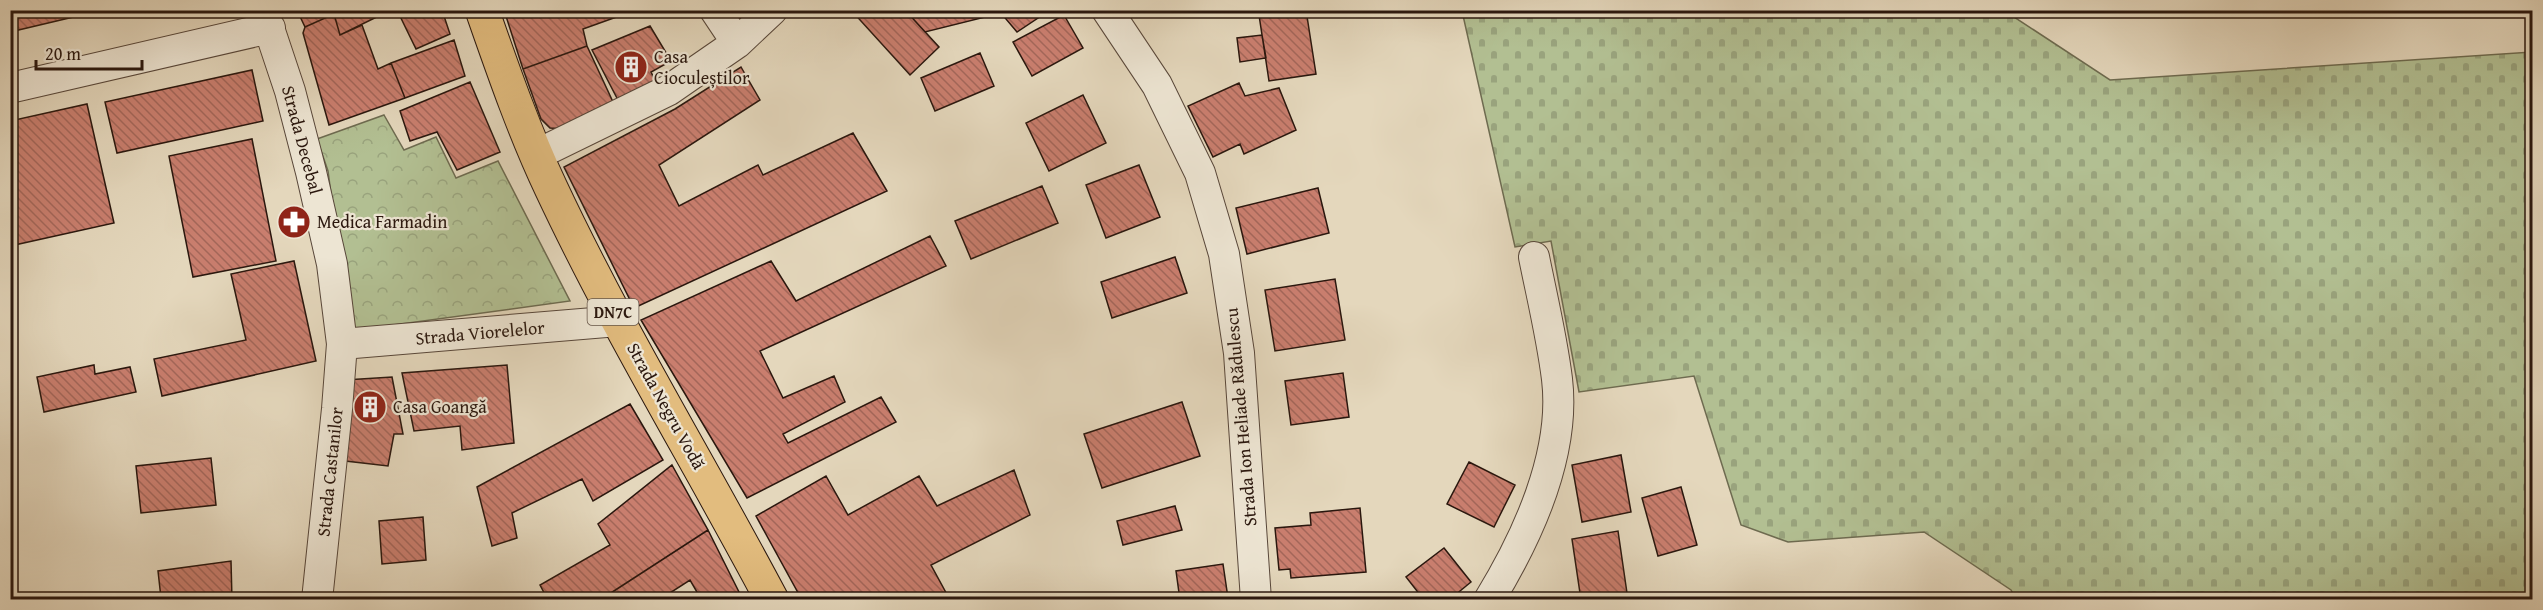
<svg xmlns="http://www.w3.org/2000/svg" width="2543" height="610" font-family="'Gentium Book Plus',serif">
<defs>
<pattern id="cemetery-stones" width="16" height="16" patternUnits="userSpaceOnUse" patternTransform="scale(1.5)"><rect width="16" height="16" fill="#b2bf92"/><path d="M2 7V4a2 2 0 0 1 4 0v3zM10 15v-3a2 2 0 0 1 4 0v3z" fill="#99a37d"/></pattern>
<pattern id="park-crowns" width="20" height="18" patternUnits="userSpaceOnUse" patternTransform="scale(1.5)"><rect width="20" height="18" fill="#b2bf92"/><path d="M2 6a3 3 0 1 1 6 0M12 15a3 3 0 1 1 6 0" fill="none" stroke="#99a37d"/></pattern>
<pattern id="building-back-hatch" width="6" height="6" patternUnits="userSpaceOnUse" patternTransform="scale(1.5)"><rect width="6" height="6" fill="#c97e6e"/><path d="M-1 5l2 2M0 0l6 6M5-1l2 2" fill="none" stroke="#a36659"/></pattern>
</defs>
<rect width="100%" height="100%" fill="#e4d7bc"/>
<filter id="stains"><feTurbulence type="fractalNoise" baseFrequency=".00333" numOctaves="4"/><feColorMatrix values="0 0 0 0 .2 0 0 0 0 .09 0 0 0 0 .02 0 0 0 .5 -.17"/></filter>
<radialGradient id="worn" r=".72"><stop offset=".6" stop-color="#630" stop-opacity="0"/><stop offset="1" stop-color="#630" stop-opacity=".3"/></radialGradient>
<path fill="url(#cemetery-stones)" stroke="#6e6b50" stroke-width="1.5" d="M 1462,11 L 2005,11 L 2110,80 L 2532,52 L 2532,599 L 2016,599 L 2011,590 L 1924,532 L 1788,542 L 1741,525 L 1694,376 L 1579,392 L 1551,241 L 1515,247 Z"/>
<path fill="url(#park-crowns)" stroke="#6e6b50" stroke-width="1.5" d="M 384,115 L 404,150 L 436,137 L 456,178 L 498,161 L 570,301 L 349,331 L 328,171 L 317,139 Z"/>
<path fill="url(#building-back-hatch)" stroke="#2a170e" stroke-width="1.5" d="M 10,10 L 103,10 L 10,32 Z
M 297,10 L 391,10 L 340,35 L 334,14 L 305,27 Z
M 397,10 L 442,10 L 450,34 L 416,49 Z
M 504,10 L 636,10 L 583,29 L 587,46 L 523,69 Z
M 851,10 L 905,10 L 939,47 L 910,75 Z
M 905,10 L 1050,10 L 1017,32 L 1001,13 L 925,32 Z
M 1289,10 L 1306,10 L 1316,74 L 1269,81 L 1259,15 Z
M 334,14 L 340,35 L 362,25 L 378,69 L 391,63 L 405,98 L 329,125 L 303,33 L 305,27 Z
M 1064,15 L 1083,48 L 1032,76 L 1013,42 Z
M 650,26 L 671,61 L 651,72 L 656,82 L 619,102 L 592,50 Z
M 1262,35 L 1266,58 L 1240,62 L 1237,38 Z
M 454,40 L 465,76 L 405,98 L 391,63 Z
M 587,46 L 613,102 L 564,129 L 550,128 L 541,119 L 523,69 Z
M 980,53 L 994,86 L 935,111 L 921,78 Z
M 741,67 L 760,100 L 659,165 L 679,206 L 758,165 L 763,175 L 853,133 L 887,191 L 634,308 L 564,167 L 675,109 Z
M 252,70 L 263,121 L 117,153 L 105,102 Z
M 470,82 L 500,152 L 457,170 L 437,132 L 410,141 L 400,111 Z
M 1239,83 L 1245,96 L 1279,88 L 1296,130 L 1244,154 L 1240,144 L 1213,157 L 1188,106 Z
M 1083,95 L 1106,143 L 1049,171 L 1026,123 Z
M 87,104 L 114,223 L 10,246 L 10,121 Z
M 252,139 L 276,261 L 193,277 L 169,156 Z
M 1139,165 L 1160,217 L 1106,238 L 1086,185 Z
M 1042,186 L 1058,223 L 971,259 L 955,221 Z
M 1318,188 L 1329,233 L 1247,254 L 1236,208 Z
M 930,236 L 946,266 L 760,351 L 783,398 L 834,376 L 845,402 L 783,434 L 788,443 L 881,397 L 896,422 L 747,498 L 641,320 L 771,261 L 796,301 Z
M 1175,257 L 1187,293 L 1112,318 L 1101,282 Z
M 294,261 L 316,361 L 162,396 L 154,359 L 246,340 L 231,274 Z
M 1335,279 L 1345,340 L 1275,351 L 1265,290 Z
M 94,365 L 95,374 L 130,367 L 136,392 L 44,412 L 37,377 Z
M 507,365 L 514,443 L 462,450 L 460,426 L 414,431 L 402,373 Z
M 1343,373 L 1349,417 L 1291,425 L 1285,381 Z
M 392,377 L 403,434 L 394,434 L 388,466 L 337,460 L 345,380 Z
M 1182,402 L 1200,456 L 1102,488 L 1084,434 Z
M 630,404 L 663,460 L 593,501 L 582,479 L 512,513 L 517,538 L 492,546 L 477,487 Z
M 1621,455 L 1631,512 L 1582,522 L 1572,465 Z
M 211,458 L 216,505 L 141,513 L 136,466 Z
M 1469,462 L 1515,485 L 1494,527 L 1447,504 Z
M 672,465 L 708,530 L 600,600 L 548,600 L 540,585 L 610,545 L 598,524 Z
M 1014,470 L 1030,515 L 931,565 L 950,600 L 802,600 L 756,516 L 826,476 L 848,515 L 919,476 L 937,506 Z
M 1681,487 L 1697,545 L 1658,556 L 1642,498 Z
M 1175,506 L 1182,530 L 1123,545 L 1117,521 Z
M 1360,508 L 1366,572 L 1291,578 L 1290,569 L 1279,570 L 1275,528 L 1311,525 L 1310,513 Z
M 423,517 L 426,560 L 382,564 L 379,521 Z
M 708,530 L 743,600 L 685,600 L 697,592 L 690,580 L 659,600 L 600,600 Z
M 1618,531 L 1627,593 L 1581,600 L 1572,539 Z
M 1444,548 L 1471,582 L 1449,600 L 1424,600 L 1406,577 Z
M 231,561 L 232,600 L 145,600 L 161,598 L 158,571 Z
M 1223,564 L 1228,598 L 1180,600 L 1176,571 Z
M 1360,595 L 1361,600 L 1341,600 Z"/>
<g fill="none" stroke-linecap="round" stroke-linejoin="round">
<defs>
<path id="street" d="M 263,10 L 290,91 L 311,172 L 332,264 L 342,344 L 337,409 L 317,600
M 715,10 L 737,43
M 1107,10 L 1157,85 L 1200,173 L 1224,254 L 1239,353 L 1256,600
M 10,88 L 270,28
M 536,155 L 669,90 L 737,43 L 772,10
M 342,344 L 618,321
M 1489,600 C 1527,538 1566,454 1557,379 C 1552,338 1542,297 1534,257"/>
<path id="primary" d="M 482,10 C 503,70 524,131 551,188 C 617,329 699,462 772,600"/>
</defs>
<use href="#street" stroke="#58473a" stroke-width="32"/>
<use href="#primary" stroke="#2a170e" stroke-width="35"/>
<use href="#street" stroke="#ede5d3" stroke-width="30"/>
<use href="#primary" stroke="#e2bc7e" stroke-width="33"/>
</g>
<defs>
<symbol id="building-disc" viewBox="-11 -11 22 22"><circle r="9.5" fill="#8f2418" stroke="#ede5d3"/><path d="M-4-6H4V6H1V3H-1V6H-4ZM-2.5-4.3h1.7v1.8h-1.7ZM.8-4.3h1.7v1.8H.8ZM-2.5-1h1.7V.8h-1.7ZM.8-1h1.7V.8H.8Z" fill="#fff"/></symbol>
<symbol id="pharmacy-disc" viewBox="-11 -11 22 22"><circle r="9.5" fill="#8f2418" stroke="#ede5d3"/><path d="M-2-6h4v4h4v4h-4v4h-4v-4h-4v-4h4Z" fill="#fff"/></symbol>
</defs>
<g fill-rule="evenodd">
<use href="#building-disc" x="612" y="48" width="38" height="38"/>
<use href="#pharmacy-disc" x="275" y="203" width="38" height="38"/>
<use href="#building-disc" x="351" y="388" width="38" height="38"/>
</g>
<g text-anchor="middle" stroke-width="4.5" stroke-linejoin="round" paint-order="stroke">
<rect fill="#ede5d3" stroke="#645549" stroke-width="1.5" x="587.5" y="299" width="51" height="26" rx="4.5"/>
<g font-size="16" font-weight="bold" fill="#2a170e">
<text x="613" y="318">DN7C</text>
</g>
<g font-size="18" fill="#2a170e" stroke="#ede5d3" text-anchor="start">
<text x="654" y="63">Casa<tspan x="654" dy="21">Cioculeștilor</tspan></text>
<text x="317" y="228">Medica Farmadin</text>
<text x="393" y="413">Casa Goangă</text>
</g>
<g font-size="18" fill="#2a170e" stroke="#ede5d3">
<text transform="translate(302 140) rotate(75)" y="6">Strada Decebal</text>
<text transform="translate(480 333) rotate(-5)" y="6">Strada Viorelelor</text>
<text transform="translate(666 406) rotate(61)" y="6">Strada Negru Vodă</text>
<text transform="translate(1241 417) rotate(-95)" y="6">Strada Ion Heliade Rădulescu</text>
<text transform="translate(330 472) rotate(-84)" y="6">Strada Castanilor</text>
</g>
</g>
<rect width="2543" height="610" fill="none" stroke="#e4d7bc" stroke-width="36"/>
<rect x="12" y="12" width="2519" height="586" fill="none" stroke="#2a170e" stroke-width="3"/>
<rect x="18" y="18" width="2507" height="574" fill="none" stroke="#2a170e" stroke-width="1.5"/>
<path d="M36 60v9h106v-9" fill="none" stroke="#2a170e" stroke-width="3"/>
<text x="45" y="60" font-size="18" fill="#2a170e" stroke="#ede5d3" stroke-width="4.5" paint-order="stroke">20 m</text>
<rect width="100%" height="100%" filter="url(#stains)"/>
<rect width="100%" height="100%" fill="url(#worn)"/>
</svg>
